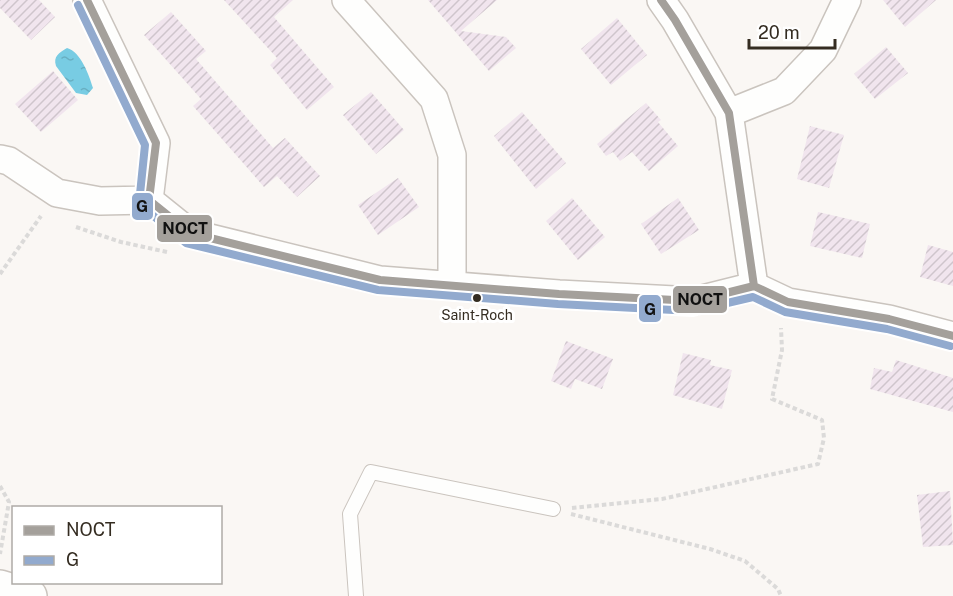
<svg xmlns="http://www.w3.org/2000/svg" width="953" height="596" font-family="'Public Sans',sans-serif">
<defs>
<pattern id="water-ripples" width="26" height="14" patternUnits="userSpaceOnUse" patternTransform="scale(1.5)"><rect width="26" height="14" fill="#78cce3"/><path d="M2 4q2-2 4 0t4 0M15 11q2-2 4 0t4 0" fill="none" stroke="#68afc2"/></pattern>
<pattern id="building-hatch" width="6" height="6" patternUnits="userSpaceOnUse" patternTransform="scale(1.5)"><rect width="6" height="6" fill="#f1e5ee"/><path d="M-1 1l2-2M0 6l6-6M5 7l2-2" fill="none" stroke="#cfc5cc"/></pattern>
</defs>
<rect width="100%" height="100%" fill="#faf7f4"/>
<path fill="url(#water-ripples)" d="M 67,48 C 81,52 89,75 93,88 L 87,95 L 76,93 L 56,66 C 53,56 59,53 67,48 Z"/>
<path fill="url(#building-hatch)" d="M 0,0 L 39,0 L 55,17 L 31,40 L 0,8 Z
M 224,0 L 293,0 L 274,17 L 334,87 L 307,110 L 270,65 L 277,58 Z
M 428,0 L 497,0 L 461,31 L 506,37 L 516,48 L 489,71 Z
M 883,0 L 936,0 L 905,27 Z
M 171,12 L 206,51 L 196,59 L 273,148 L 285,138 L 320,176 L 297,197 L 277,176 L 264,187 L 193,106 L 201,99 L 144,35 Z
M 617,18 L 647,55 L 611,85 L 581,49 Z
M 886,47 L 908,73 L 875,99 L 854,74 Z
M 53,71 L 78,100 L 41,132 L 15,104 Z
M 371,92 L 404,130 L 376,154 L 343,115 Z
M 646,103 L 661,120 L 658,122 L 678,146 L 649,171 L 632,152 L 620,161 L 613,152 L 606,156 L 597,144 Z
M 522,112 L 566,163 L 536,189 L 494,136 Z
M 810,126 L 844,135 L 829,188 L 797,179 Z
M 398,178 L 419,207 L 378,235 L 358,205 Z
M 572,198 L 605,237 L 578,260 L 546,221 Z
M 678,198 L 699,230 L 661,254 L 641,224 Z
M 818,212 L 870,224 L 862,258 L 810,246 Z
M 928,245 L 953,252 L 953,286 L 920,277 Z
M 566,341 L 613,359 L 602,389 L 575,379 L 571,389 L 551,381 Z
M 683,353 L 711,360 L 710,365 L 732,370 L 722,409 L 673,395 Z
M 896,360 L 953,378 L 953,412 L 870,389 L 874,368 L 892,372 Z
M 950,491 L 953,545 L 923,547 L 917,495 Z"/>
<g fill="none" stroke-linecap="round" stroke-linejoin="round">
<defs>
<path id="lane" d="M 356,596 L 350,514 L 371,472 L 553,509"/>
<path id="street" d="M 87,0 L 156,143 L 149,200
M 346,0 L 434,99 L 452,155 L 452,285
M 661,0 L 675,20 L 729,113 L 754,286
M 729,113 L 784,91 L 823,50 L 847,0
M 0,159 L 9,161 L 57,193 L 100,201 L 149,200 L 190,233 L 380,280 L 559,294 L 694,301 L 754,286 L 788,302 L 889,319 L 953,336"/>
<path id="secondary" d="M 0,587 L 30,596"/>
</defs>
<use href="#lane" stroke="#cac4be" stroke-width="16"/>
<use href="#street" stroke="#cac4be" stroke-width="30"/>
<use href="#secondary" stroke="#cac4be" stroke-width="36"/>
<path stroke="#dbdad9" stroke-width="4" stroke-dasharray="4.5 3" stroke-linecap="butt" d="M 76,227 L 121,242 L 167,252
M 0,274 L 41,216
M 0,486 L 9,502 L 0,554
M 572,508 L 662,499 L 818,464 L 824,438 L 822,420 L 772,399 L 782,350 L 781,328
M 571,514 L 710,549 L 745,561 L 778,589 L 781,596"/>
<use href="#lane" stroke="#fefefd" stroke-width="14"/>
<use href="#street" stroke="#fefefd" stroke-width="27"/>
<use href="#secondary" stroke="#fefefd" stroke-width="33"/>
<defs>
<path id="bus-1" d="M 87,0 L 156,143 L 149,200 L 190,233 L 380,280 L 559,294 L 694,301 L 754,286 L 788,302 L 889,319 L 953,336
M 661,0 L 675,20 L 729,113 L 754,286"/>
<path id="bus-2" d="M 78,5 L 145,145 L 139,204 L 186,243 L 378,290 L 558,304 L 693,311 L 753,297 L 785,312 L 887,329 L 950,346"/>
</defs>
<use href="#bus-1" stroke="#fff" stroke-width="12"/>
<use href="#bus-2" stroke="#fff" stroke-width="12"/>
<use href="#bus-1" stroke="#a4a09b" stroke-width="8"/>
<use href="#bus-2" stroke="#92aace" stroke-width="8"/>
</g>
<circle fill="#342c21" stroke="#fff" stroke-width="2" cx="477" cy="298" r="5"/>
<g text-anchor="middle" stroke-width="6" stroke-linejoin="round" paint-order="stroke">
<g font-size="14" fill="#342c21" stroke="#fff">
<text x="477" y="320">Saint-Roch</text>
</g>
</g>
<g stroke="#fff" stroke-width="2">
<rect x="131" y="192" width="23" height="29" rx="6" fill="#92aace"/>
<rect x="156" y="214" width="57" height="29" rx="6" fill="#a4a09b"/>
<rect x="672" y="285" width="56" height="29" rx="6" fill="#a4a09b"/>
<rect x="638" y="294" width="24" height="29" rx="6" fill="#92aace"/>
</g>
<g font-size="16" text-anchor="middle" font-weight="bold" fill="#111">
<text x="142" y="212">G</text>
<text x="185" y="234">NOCT</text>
<text x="700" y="305">NOCT</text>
<text x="650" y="315">G</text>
</g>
<rect x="12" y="506" width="210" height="78" fill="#ffffff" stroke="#aeaba6" stroke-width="1.5"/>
<rect x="24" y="526" width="30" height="9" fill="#a4a09b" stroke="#aeaba6" stroke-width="1.5"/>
<text x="66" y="536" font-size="18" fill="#342c21">NOCT</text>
<rect x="24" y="556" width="30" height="9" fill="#92aace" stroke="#aeaba6" stroke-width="1.5"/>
<text x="66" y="566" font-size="18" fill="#342c21">G</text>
<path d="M749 39v9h86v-9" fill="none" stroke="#342c21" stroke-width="3"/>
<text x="758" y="39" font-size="18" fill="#342c21" stroke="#ffffff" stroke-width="4.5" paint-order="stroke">20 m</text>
</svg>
